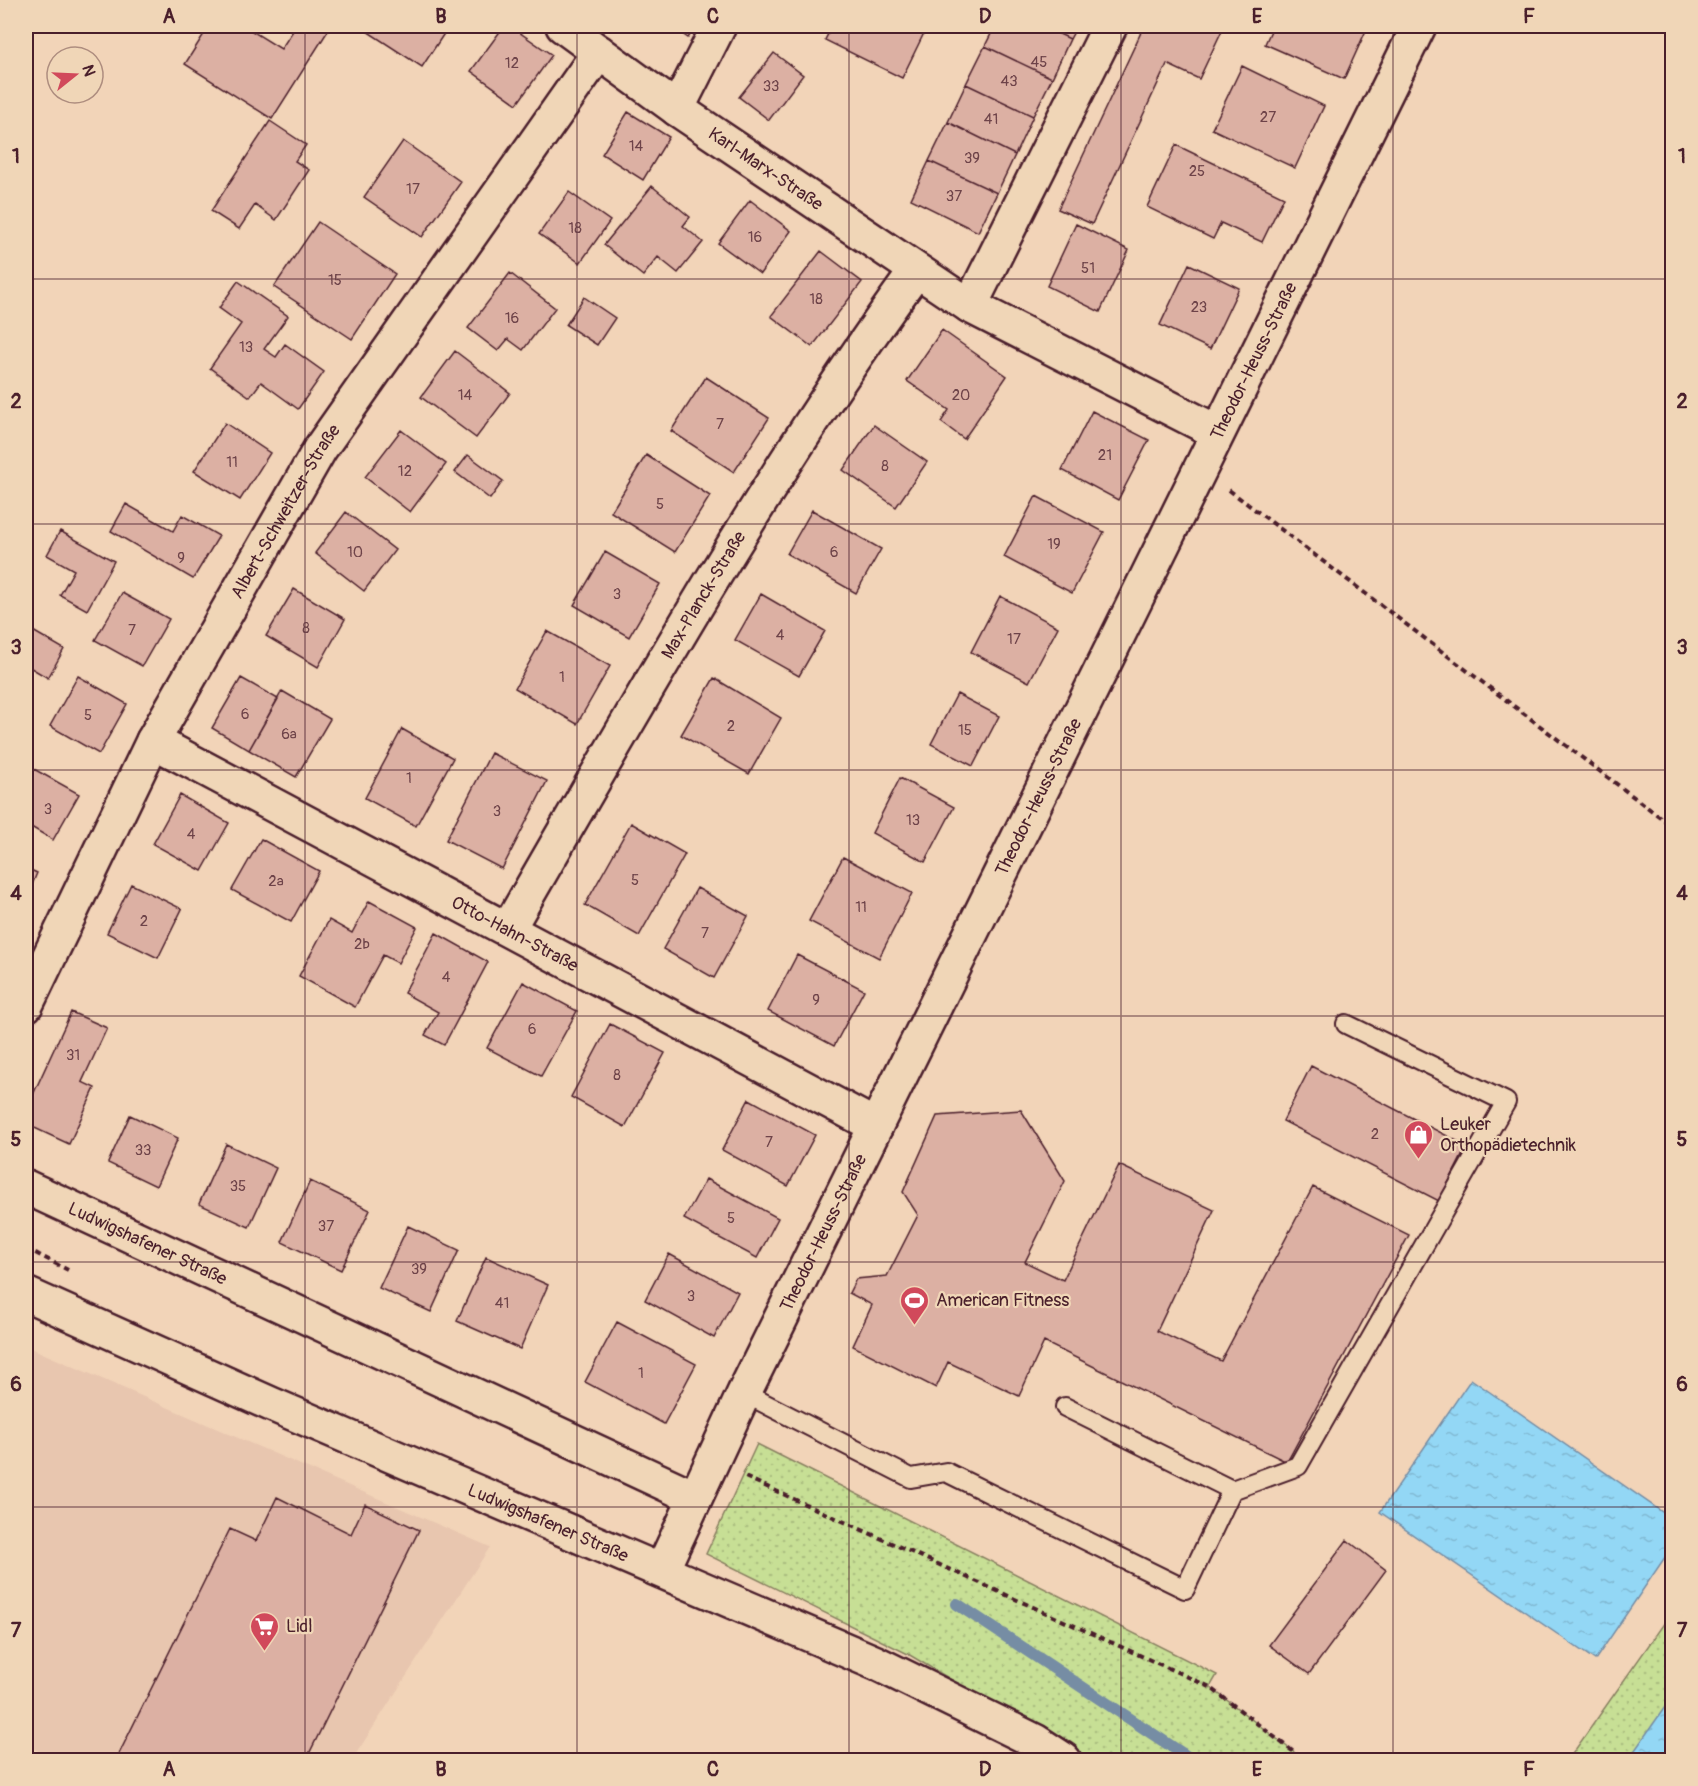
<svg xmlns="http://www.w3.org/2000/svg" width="1698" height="1786" font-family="Pangolin,sans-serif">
<defs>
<pattern id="grass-dots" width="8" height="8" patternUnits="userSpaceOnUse" patternTransform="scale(1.5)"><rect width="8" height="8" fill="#c7df95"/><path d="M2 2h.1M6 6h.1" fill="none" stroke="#acbf81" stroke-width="1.8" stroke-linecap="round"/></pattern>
<pattern id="water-ripples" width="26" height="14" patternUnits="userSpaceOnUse" patternTransform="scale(1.5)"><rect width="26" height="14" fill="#93d7f5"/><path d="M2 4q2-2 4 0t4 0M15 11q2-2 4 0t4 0" fill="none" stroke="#80b8d2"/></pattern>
</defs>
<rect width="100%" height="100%" fill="#f2d4b8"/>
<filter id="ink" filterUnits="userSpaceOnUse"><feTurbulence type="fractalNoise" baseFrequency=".0167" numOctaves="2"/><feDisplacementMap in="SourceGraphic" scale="12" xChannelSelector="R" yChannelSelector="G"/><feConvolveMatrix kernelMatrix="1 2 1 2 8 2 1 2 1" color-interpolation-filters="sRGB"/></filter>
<g filter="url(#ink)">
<path fill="#e8c6af" d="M 26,1346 L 490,1547 L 352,1760 L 56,1760 L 26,1745 Z"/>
<path fill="url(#grass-dots)" stroke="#887f60" stroke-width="1.5" d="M 757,1444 L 1217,1675 L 1210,1687 L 1304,1760 L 1086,1760 L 908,1654 L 706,1554 Z
M 1672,1612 L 1672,1760 L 1568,1760 Z"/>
<path fill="url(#water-ripples)" stroke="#768da4" stroke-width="1.5" d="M 1471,1379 L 1672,1519 L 1672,1547 L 1595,1660 L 1380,1512 Z
M 1672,1697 L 1672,1760 L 1628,1760 Z"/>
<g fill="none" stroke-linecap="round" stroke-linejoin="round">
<path stroke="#768da4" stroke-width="12" d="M 957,1604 L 1192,1760"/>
</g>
<path fill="#dcb0a3" stroke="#4a1f2b" stroke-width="1.5" d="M 209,26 L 244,26 L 281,49 L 296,26 L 331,26 L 272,119 L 185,64 Z
M 359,26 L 449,26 L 422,67 Z
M 504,26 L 510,26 L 552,55 L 517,104 L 471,71 Z
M 671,26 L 697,26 L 688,38 Z
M 832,26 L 919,26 L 926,29 L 902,78 L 825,40 Z
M 995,26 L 1042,26 L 1070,39 L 1052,78 L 985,46 Z
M 1042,26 L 1077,26 L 1070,39 Z
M 1144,26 L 1224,26 L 1199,79 L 1167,64 L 1092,224 L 1058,209 Z
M 1273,26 L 1368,26 L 1344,79 L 1265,44 Z
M 985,46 L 1052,78 L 1033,116 L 966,84 Z
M 774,53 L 803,75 L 769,120 L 739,97 Z
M 1242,66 L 1324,106 L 1295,168 L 1212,129 Z
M 966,84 L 1033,116 L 1015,155 L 948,122 Z
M 628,112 L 669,137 L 643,180 L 602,154 Z
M 270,121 L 306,145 L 295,161 L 309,170 L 276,220 L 255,205 L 239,229 L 211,211 Z
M 948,122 L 1015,155 L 997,193 L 929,161 Z
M 403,141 L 461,182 L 422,237 L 364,197 Z
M 1176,145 L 1284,197 L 1262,242 L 1221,223 L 1213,239 L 1147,207 Z
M 929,161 L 997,193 L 978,232 L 911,199 Z
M 652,186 L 690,217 L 683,226 L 703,242 L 678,273 L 658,257 L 643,276 L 604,245 Z
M 569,192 L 610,221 L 580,263 L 539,234 Z
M 750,200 L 791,231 L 760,274 L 718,243 Z
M 318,222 L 395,274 L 352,339 L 274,287 Z
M 1076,224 L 1129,250 L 1100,312 L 1047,286 Z
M 821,251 L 862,282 L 812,347 L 771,316 Z
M 1189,264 L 1239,288 L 1210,349 L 1160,325 Z
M 510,273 L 555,308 L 523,350 L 508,339 L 498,351 L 468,328 Z
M 238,281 L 288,316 L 264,349 L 276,357 L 285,344 L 324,372 L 298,409 L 261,382 L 250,397 L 210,368 L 241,324 L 219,308 Z
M 584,297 L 615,318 L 597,345 L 566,325 Z
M 942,330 L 1007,376 L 964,439 L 941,422 L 949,410 L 907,381 Z
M 455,351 L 510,393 L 476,438 L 421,397 Z
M 706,377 L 769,418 L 734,472 L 671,431 Z
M 1092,411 L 1149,440 L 1118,500 L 1062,470 Z
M 225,423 L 270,453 L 240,500 L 194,471 Z
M 874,425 L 927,462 L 896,507 L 843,470 Z
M 401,430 L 446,464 L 410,512 L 365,477 Z
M 468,455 L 503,481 L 490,499 L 455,472 Z
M 646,455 L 710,496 L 675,552 L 611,512 Z
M 1036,496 L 1104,532 L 1072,593 L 1004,557 Z
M 126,504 L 173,531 L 182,515 L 219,536 L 193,579 L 111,531 Z
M 812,510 L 881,549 L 856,593 L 787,554 Z
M 346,512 L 395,550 L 364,591 L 315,553 Z
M 60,531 L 114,561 L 87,610 L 60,595 L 74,570 L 47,555 Z
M 605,552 L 660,584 L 629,637 L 574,605 Z
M 294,589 L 345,619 L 318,667 L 266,636 Z
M 122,593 L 169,619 L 142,666 L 95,640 Z
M 761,594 L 825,631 L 799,676 L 735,640 Z
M 1000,596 L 1058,627 L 1029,682 L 971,652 Z
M 26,627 L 64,649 L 48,678 L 26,665 Z
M 547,631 L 610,666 L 577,724 L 515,688 Z
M 78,676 L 127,704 L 99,754 L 50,726 Z
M 241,678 L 278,699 L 249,750 L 212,728 Z
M 714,678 L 781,718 L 749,774 L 681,735 Z
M 282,691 L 330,719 L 296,777 L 249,750 Z
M 957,694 L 999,716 L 973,766 L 931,744 Z
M 402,729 L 453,758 L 416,826 L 365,798 Z
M 491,753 L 547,781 L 502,869 L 446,840 Z
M 32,768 L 79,794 L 53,840 L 26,824 L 26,779 Z
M 900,778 L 954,807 L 925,862 L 872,833 Z
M 180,795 L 229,823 L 202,871 L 153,844 Z
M 631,823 L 685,854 L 639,936 L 585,905 Z
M 261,839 L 319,871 L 291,922 L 232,890 Z
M 843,857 L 912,893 L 879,958 L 809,921 Z
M 26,868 L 37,873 L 26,899 Z
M 131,884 L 182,909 L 158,958 L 107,933 Z
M 697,888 L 748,916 L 714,978 L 663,949 Z
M 369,901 L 417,927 L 398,963 L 383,955 L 355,1007 L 299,976 L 329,920 L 352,933 Z
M 436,933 L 488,962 L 444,1045 L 425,1035 L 438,1012 L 404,993 Z
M 797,955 L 864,990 L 834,1046 L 768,1011 Z
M 523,982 L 577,1011 L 541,1076 L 487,1048 Z
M 71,1012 L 107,1028 L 82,1082 L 95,1088 L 69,1144 L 26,1124 L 26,1110 Z
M 610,1024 L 665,1053 L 625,1127 L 571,1097 Z
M 1311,1066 L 1467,1146 L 1439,1201 L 1283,1121 Z
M 749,1099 L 815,1135 L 788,1186 L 722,1150 Z
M 1021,1110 L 1065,1181 L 1025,1262 L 1063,1280 L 1119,1165 L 1214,1210 L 1157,1331 L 1221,1361 L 1313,1187 L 1409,1235 L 1287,1462 L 1044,1342 L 1019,1396 L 948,1362 L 936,1388 L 853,1346 L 872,1305 L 849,1293 L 856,1279 L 887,1276 L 918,1215 L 903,1192 L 937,1116 Z
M 130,1115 L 178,1138 L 156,1186 L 108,1163 Z
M 226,1144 L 276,1168 L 249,1227 L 199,1204 Z
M 706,1179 L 778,1218 L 757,1258 L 684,1219 Z
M 310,1181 L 370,1210 L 341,1270 L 282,1242 Z
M 408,1226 L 459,1250 L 431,1312 L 379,1288 Z
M 669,1254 L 738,1292 L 714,1338 L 645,1300 Z
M 486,1257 L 548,1285 L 520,1349 L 457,1321 Z
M 617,1322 L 696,1364 L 664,1424 L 585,1382 Z
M 277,1497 L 351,1534 L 365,1504 L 419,1530 L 306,1760 L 116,1760 L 230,1529 L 256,1541 Z
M 1347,1540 L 1386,1570 L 1309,1674 L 1269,1645 Z"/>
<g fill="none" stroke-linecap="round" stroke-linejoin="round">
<defs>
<path id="service" d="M 744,1393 L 911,1478 L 946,1472 L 1185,1589 L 1232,1490 L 1065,1407
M 1232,1490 L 1298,1466 L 1506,1102 L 1346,1024"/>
<g id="minor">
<path id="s1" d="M 563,26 L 677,109 L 970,306 L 1217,432"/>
<path d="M 677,109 L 719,26"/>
<path d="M 970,306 L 1110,26"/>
<path id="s2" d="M 153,741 L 876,1126"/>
<path id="s3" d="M 508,929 C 638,704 763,481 916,271"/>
<path id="s4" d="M 26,1005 L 153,741 L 320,449 L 599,52"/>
<path id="s5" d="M 26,1187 L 694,1497"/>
<path id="s6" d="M 662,1570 L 744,1393 L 1419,26"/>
</g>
<g id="secondary">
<path id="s7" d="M 26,1294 L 271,1404 L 876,1663 L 1035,1741 L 1064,1760"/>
</g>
</defs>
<use href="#service" stroke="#4a1f2b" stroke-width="22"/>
<use href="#minor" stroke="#4a1f2b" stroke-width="38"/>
<use href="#secondary" stroke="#4a1f2b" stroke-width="38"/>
<path stroke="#4a1f2b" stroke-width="4" stroke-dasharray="6 4.5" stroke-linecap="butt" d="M 1229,490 L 1672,826
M 26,1248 L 68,1270
M 745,1477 L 1210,1687 L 1304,1760"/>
<use href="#service" stroke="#f0d6b7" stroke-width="18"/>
<use href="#minor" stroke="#f0d6b7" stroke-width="33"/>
<use href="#secondary" stroke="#f0d6b7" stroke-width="33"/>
</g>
</g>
<path fill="none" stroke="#4a1f2b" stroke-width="1.5" stroke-opacity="0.55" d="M 305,26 L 305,1760M 577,26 L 577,1760M 849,26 L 849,1760M 1121,26 L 1121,1760M 1393,26 L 1393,1760M 26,279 L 1672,279M 26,524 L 1672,524M 26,770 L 1672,770M 26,1016 L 1672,1016M 26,1262 L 1672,1262M 26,1507 L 1672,1507"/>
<defs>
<symbol id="shop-pin" viewBox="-11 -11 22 30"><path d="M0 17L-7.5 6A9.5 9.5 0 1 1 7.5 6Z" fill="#d1495b" stroke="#f0d6b7"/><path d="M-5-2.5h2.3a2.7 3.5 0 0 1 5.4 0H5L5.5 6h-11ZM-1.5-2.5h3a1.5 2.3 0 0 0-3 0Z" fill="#fff"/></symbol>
<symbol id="stadium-pin" viewBox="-11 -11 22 30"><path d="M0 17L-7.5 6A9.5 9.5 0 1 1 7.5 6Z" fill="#d1495b" stroke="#f0d6b7"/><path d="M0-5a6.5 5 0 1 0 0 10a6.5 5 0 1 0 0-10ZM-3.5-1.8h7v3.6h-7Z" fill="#fff"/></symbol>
<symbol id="supermarket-pin" viewBox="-11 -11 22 30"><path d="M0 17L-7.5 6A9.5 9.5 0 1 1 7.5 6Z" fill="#d1495b" stroke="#f0d6b7"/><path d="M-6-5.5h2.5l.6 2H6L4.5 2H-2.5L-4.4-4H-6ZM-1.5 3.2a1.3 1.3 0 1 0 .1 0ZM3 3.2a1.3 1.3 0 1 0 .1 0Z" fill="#fff"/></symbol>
</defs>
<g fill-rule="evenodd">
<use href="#shop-pin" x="1402" y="1118" width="33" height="45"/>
<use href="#stadium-pin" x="898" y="1284" width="33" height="45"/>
<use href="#supermarket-pin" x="248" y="1610" width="33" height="45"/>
</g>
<g text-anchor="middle" stroke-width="4.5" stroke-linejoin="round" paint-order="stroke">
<g font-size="15" fill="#6e4349">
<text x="1039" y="67">45</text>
<text x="512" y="68">12</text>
<text x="1009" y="86">43</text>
<text x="771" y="91">33</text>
<text x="1268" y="122">27</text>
<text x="991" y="124">41</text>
<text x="636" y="151">14</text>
<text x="972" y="163">39</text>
<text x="1197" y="176">25</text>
<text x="413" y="194">17</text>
<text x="954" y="201">37</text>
<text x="575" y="233">18</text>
<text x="755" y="242">16</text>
<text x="1088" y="273">51</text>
<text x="335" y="285">15</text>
<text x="816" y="304">18</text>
<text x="1199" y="312">23</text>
<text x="512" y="323">16</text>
<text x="246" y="352">13</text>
<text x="465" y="400">14</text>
<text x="961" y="400">20</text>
<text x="720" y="429">7</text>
<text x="1105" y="460">21</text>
<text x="232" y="467">11</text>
<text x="885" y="471">8</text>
<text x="405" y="476">12</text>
<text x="660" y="509">5</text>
<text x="1054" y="549">19</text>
<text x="355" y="557">10</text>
<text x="834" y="557">6</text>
<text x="181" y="563">9</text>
<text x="617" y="599">3</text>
<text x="306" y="633">8</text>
<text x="132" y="635">7</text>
<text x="780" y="640">4</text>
<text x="1014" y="644">17</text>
<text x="562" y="682">1</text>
<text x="245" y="719">6</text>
<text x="88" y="720">5</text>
<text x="731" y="731">2</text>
<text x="965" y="735">15</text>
<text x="289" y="739">6a</text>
<text x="409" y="783">1</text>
<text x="48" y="814">3</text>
<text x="497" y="816">3</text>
<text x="913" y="825">13</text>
<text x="191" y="839">4</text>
<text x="635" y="885">5</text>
<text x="276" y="886">2a</text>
<text x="861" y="912">11</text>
<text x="144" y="926">2</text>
<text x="705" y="938">7</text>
<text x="362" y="949">2b</text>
<text x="446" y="982">4</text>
<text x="816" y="1005">9</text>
<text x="532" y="1034">6</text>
<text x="73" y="1060">31</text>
<text x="617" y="1080">8</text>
<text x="1375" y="1139">2</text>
<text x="769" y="1147">7</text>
<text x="143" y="1155">33</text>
<text x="238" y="1191">35</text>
<text x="731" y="1223">5</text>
<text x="326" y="1231">37</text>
<text x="419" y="1274">39</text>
<text x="691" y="1301">3</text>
<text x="502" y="1308">41</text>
<text x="641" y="1378">1</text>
</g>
<g font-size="18" fill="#4a1f2b" stroke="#f0d6b7">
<text dy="6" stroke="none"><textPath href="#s1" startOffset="248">Karl-Marx-Straße</textPath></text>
<text dy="6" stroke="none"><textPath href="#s6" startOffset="1346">Theodor-Heuss-Straße</textPath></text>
<text dy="6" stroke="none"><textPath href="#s4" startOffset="558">Albert-Schweitzer-Straße</textPath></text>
<text dy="6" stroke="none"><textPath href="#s3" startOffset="387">Max-Planck-Straße</textPath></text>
<text dy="6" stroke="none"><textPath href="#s6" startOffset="860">Theodor-Heuss-Straße</textPath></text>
<text dy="6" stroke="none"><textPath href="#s2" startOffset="410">Otto-Hahn-Straße</textPath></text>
<text dy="6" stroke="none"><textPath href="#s6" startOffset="374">Theodor-Heuss-Straße</textPath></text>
<text dy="6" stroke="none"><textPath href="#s5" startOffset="134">Ludwigshafener Straße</textPath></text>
<text dy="6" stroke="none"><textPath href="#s7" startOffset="570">Ludwigshafener Straße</textPath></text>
</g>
<g font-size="18" fill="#4a1f2b" stroke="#f0d6b7" text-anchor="start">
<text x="1440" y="1130">Leuker<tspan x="1440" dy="21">Orthopädietechnik</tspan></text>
<text x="936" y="1306">American Fitness</text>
<text x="286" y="1632">Lidl</text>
</g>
</g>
<rect width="1698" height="1786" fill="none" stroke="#f0d6b7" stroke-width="66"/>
<g transform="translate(75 75) rotate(72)"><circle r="28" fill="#f0d6b7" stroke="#ae8d7f" stroke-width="1.5"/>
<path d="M0-4.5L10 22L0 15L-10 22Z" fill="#d1495b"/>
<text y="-9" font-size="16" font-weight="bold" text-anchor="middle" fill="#4a1f2b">N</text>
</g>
<rect x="33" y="33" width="1632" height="1720" fill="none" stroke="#4a1f2b" stroke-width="2"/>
<g font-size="20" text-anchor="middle" font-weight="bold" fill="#4a1f2b">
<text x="169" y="23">A</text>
<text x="441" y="23">B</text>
<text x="713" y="23">C</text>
<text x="985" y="23">D</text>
<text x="1257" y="23">E</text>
<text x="1529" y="23">F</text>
<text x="16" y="163">1</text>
<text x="1682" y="163">1</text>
<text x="16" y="408">2</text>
<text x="1682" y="408">2</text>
<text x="16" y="654">3</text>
<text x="1682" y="654">3</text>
<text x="16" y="900">4</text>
<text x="1682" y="900">4</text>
<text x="16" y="1146">5</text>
<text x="1682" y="1146">5</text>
<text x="16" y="1391">6</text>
<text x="1682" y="1391">6</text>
<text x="16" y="1637">7</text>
<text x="1682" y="1637">7</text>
<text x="169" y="1776">A</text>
<text x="441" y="1776">B</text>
<text x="713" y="1776">C</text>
<text x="985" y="1776">D</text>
<text x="1257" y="1776">E</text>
<text x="1529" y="1776">F</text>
</g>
</svg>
